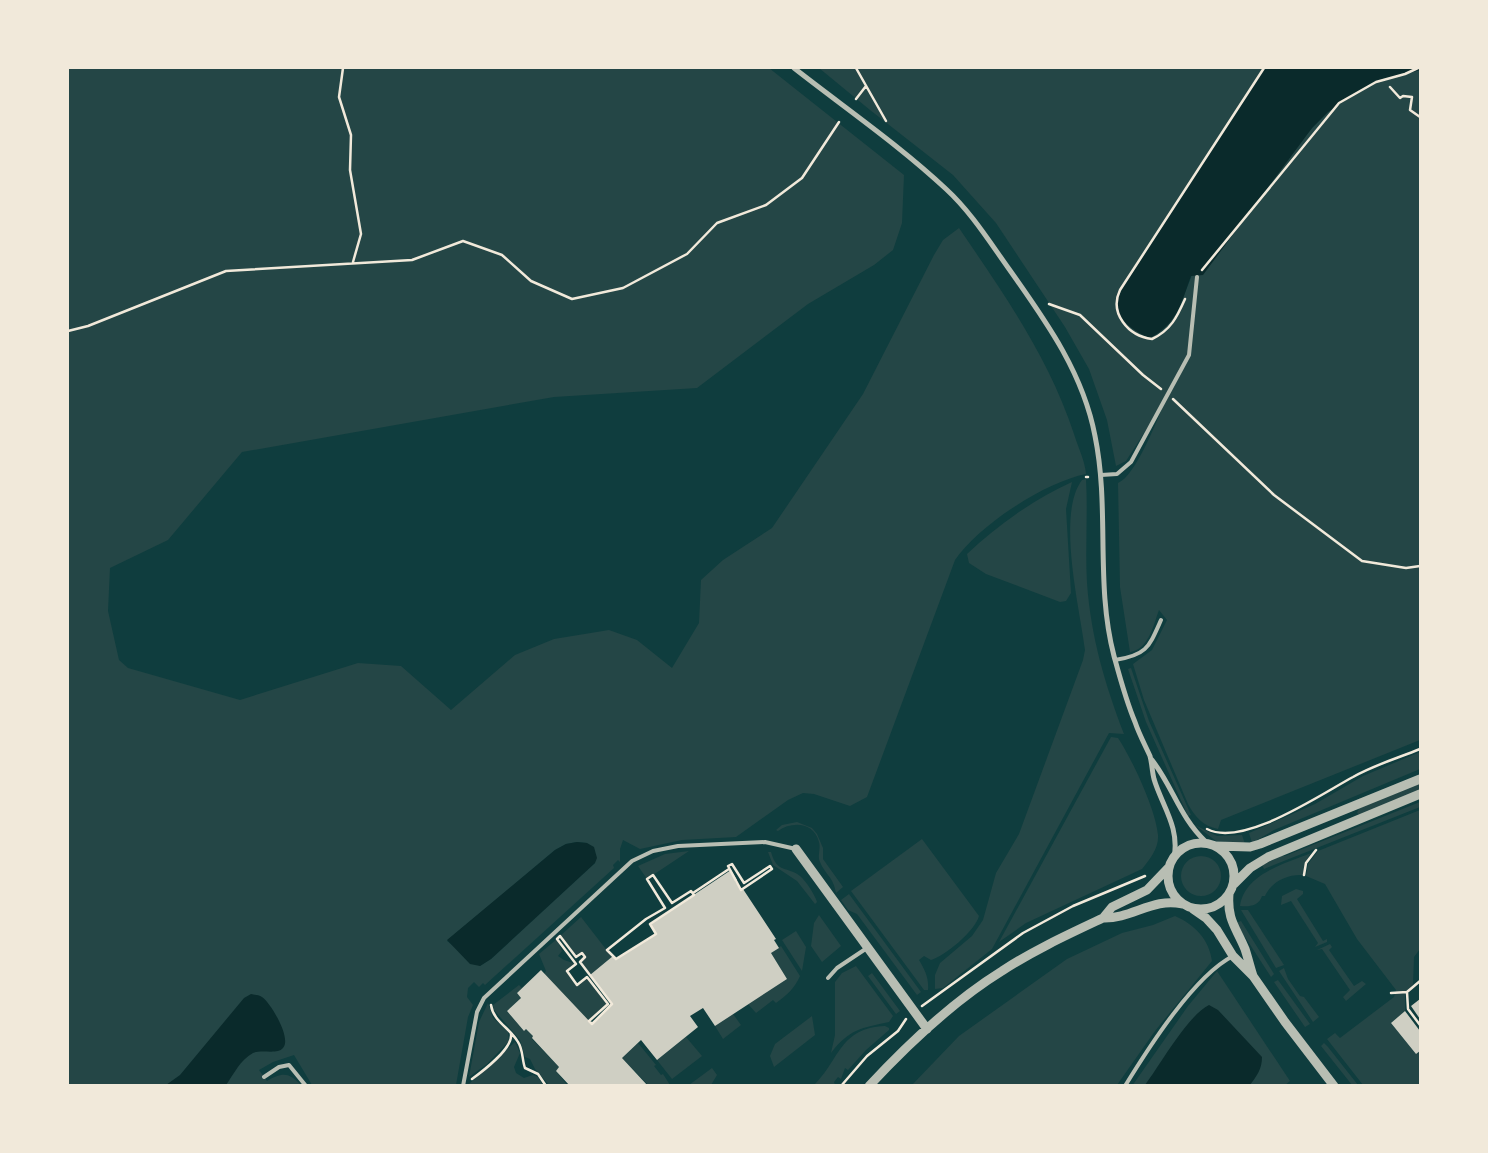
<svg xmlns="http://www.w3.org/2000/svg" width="1488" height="1153" font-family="'Space Grotesk',sans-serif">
<rect width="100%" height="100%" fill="#0f3d3e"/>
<path fill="#244646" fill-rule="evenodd" d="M 68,68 L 769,68 L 904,175 L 902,223 L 893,250 L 874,265 L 808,304 L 697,388 L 554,397 L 242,452 L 168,540 L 110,568 L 108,611 L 119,660 L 128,668 L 240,700 L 358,663 L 401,666 L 451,710 L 515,655 L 554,639 L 609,630 L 637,640 L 672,668 L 699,623 L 701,580 L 723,560 L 772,528 L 863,394 L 934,255 L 943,240 L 959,228 C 1004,294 1049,358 1074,434 C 1078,447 1085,461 1086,474 C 1045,482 979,525 955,560 L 867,797 L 850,806 L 814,794 L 803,793 L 788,800 L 736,837 L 682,840 L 640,849 L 623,840 L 620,849 L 620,862 L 618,860 L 613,865 L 614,868 L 485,985 L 483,983 L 479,987 L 474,982 L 468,988 L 467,997 L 473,1005 L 468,1017 L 456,1085 L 312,1085 L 294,1055 L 273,1062 L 259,1070 L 267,1081 C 282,1072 289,1072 301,1085 L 68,1085 ZM 577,842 L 587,843 L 595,863 L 491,959 L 480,966 L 447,941 L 555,850 L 566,844 Z
M 819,68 L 1265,68 L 1124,286 L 1117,301 L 1176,316 L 1192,275 L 1312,128 L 1328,112 L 1370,84 L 1420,70 L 1420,740 L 1221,820 L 1218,829 C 1203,826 1195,817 1188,804 L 1144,700 L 1133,664 L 1152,650 L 1167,620 L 1159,610 C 1153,626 1149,649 1130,652 L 1120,587 L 1118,483 C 1136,476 1158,418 1166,399 L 1126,461 L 1116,466 L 1107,420 L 1089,369 L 1065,327 L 996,223 L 953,175 L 870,110 Z
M 1086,479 C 1088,514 1085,548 1087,583 C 1091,638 1105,684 1124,734 L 1109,733 L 992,949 L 943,988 L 935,989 L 935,975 L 940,963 L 972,936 L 983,920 L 996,873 L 1019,834 L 1083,660 L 1085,650 C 1080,609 1056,514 1082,480 Z
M 1072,482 L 1066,509 L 1071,593 L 1066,601 L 1060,602 L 986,574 L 969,563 L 967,554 C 999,524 1033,500 1072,482 Z
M 1131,668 L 1149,721 L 1191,815 L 1188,816 L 1146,722 L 1128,669 Z
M 1111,737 L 1118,738 C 1132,759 1156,810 1158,835 C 1159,848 1150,859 1142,869 L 1026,923 L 999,942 Z
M 1420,752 L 1420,769 L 1274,830 L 1252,843 L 1249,833 L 1315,804 L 1363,776 Z
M 1420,783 L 1420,791 L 1360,815 L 1357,813 L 1359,808 Z
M 1420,802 L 1420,807 L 1264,869 L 1262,865 L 1279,856 L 1285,856 Z
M 1420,810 L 1420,949 L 1414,957 L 1413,984 L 1405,995 L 1405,1011 L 1391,1023 L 1416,1054 L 1420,1051 L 1420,1085 L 1363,1085 L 1327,1039 L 1335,1033 L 1340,1038 L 1394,997 L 1396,990 L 1357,939 L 1325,884 L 1306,876 L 1308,864 L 1318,851 Z
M 797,822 L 812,828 L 817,834 L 823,848 L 823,859 L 843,887 L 836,893 C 833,876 826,876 820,862 C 817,856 821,849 819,842 C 814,822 792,821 778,831 L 776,830 L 782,825 Z
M 1195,825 L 1217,836 L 1242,835 L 1245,844 L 1216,841 Z
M 922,839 L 979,916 C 975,931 945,956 931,960 L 924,956 L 919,960 C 925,970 929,978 928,990 L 924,990 L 851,891 Z
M 689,851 L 647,879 L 638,866 L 665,854 Z
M 768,852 L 771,852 C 777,874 788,866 800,876 C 806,881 815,895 817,902 L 815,904 L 797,881 L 773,865 Z
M 1311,853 L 1306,861 L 1303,875 C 1287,874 1271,882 1265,896 L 1262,896 C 1259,906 1249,907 1240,906 C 1245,873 1285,864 1311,853 Z
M1181 876a20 20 0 1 1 40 0a20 20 0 1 1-40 0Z
M 1296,889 L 1303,891 L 1303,894 L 1297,899 L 1323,941 L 1327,939 L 1327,942 L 1315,947 L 1318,943 L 1291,901 L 1281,905 L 1282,896 Z
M 849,894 L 921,992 L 917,995 L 857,914 L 848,910 L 841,900 Z
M 1241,910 L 1248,910 L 1284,965 L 1276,968 Z
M 819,915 L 841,946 L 822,962 L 811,946 L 814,923 Z
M 1175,916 C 1195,925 1209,939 1212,961 L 1155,1031 L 1117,1085 L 912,1085 L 959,1036 L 1067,959 L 1122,933 L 1153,925 Z
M 581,917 L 612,957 L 590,975 L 580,962 L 585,957 L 582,953 L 576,957 L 560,936 Z
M 1241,921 L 1274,974 L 1271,977 L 1236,923 Z
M 796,931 L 806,947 L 802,971 L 782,940 Z
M 557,939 L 562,951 L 558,956 L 564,960 L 576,964 L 567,971 L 577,984 L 587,977 L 608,1004 L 589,1021 L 544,974 L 546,971 L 539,954 Z
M 1330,944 L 1332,947 L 1329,950 L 1354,986 L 1362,981 L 1366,984 L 1346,1001 L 1343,997 L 1350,990 L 1322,949 L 1317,950 Z
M 781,946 L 800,976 C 795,988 786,996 776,1003 L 773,1000 L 756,1013 L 748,1004 L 787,979 L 771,953 Z
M 856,966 L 893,1016 L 889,1022 C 862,1028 849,1029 831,1053 L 835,1035 L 835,982 L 842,973 Z
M 1284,968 L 1288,979 L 1300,996 L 1304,997 L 1319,1017 L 1313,1022 L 1279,971 Z
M 1217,971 L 1290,1081 L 1284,1086 L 1132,1086 L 1188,1006 Z
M 872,973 L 900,1011 L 896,1014 L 868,976 Z
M 1278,980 L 1310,1024 L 1305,1027 L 1274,982 Z
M 519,985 L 522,988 L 517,993 L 521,998 L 507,1011 L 523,1030 L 526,1029 L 533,1036 L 532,1039 L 559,1067 L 556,1071 L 568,1086 L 549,1085 L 535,1069 L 530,1059 L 525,1057 L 520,1040 L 494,1010 L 493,1005 Z
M 488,1003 L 493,1018 L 508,1032 L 509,1041 L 487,1064 L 469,1077 L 479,1022 Z
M 733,1014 L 741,1025 L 723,1039 L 715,1026 Z
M 812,1016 L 815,1035 L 774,1067 L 770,1056 L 775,1044 Z
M 885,1026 L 889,1028 L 889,1030 L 866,1050 L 848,1070 L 845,1068 L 841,1079 L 838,1077 L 834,1082 L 835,1085 L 814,1085 C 840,1060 839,1028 885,1026 Z
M 686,1037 L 702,1056 L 672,1079 L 657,1060 Z
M 515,1042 L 520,1053 L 514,1067 L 516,1073 L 524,1078 L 533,1075 L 538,1077 L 543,1085 L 468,1085 Z
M 638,1043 L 656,1065 L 654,1066 L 661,1075 L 663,1074 L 670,1085 L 648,1085 L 622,1058 Z
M 1324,1043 L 1328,1047 L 1358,1085 L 1352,1085 L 1321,1046 Z
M 712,1068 L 717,1075 L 711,1085 L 689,1085 Z"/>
<path fill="#0a2a2b" d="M 1265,68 L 1420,68 L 1420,70 L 1370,84 L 1328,112 L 1312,128 L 1203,275 L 1191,276 C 1181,303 1178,323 1150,338 C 1136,333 1114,319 1117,301 C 1118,296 1122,290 1124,286 Z
M 577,842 L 587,843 L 594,847 L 597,858 L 595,863 L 491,959 L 480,966 L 470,964 L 447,940 L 555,850 L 566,844 Z
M 251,994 C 255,995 259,995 262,997 C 271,1003 292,1039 283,1048 C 277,1055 262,1049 253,1053 C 240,1060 234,1074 226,1085 L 166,1085 L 180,1075 L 244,998 Z
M 1209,1005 L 1218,1010 L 1262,1057 C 1262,1069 1257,1076 1249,1086 L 1145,1085 C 1160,1065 1188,1015 1209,1005 Z"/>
<path fill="#cfcfc3" d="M 731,870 L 737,880 L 735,881 L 741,890 L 743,889 L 776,939 L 774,940 L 779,948 L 771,953 L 787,979 L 715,1026 L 703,1008 L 690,1016 L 698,1027 L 657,1060 L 641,1040 L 622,1058 L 648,1086 L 570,1086 L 556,1071 L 559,1067 L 532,1038 L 533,1036 L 526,1029 L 524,1031 L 507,1011 L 521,998 L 517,993 L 541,970 L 592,1024 L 612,1004 L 590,975 L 613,956 L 616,959 L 656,934 L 650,924 Z
M 1420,999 L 1420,1019 L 1411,1006 Z
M 1405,1011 L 1420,1031 L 1420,1051 L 1416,1054 L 1391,1023 Z"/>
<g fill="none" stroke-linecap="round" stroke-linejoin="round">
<path stroke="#f1e9da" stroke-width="2.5" d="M 343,68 L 339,97 L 351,135 L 350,170 L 361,234 L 353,262
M 856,68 L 886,121
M 1390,87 L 1400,98 L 1403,96 L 1412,97 L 1410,110 L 1420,117
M 856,99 L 866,86
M 1202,270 L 1339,103 L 1376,82 L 1405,74 L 1418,68
M 1185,299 C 1177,317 1171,330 1152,339 C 1128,336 1109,313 1120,290 L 1264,68
M 1049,304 L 1080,315 L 1143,375 L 1161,389
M 68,331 L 88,326 L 226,271 L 412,260 L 463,241 L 502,255 L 531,281 L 572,299 L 623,288 L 687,254 L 717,223 L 766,205 L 802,178 L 839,122
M 1173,399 L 1274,495 L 1362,561 L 1406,568 L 1420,566
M 1086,477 L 1088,477
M 1207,829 C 1243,848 1321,794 1353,777 C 1374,765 1398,758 1420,749
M 732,864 L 744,883 L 770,866 L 772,869 L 741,890 L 728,866 Z
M 653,875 L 672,903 L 691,891 L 694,895 L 650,924 L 656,934 L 616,959 L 607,950 L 646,919 L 665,908 L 647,879 Z
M 1304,875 L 1306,863 L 1316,850
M 693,893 L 729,869
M 560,936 L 576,957 L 582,953 L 585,957 L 580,962 L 612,1004 L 592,1024 L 589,1021 L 608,1004 L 587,977 L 577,985 L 567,971 L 576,964 L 557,939 Z
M 1407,992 L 1408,1009 L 1420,1025
M 1391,993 L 1407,992 L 1420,981
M 491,1005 C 493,1021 510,1028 518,1042 C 523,1049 522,1060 525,1068 L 538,1074 L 546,1086
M 922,1006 L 1023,933 L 1073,906 L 1145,876
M 472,1079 C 483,1071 513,1048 511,1034
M 841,1086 L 867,1056 L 898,1031 L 906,1019"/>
<path stroke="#b8beb3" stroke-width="4" d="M 1101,475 L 1117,474 L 1131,462 L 1189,355 L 1197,277
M 1115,660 C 1147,655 1149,647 1161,620
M 828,978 L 837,968 L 867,948
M 264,1077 L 279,1067 L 289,1065 L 306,1086
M 463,1086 L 477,1012 L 484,998 L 632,861 L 653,851 L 678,846 L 765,842 L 796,849
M 1125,1086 C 1149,1047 1194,976 1233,956"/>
<path stroke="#b8beb3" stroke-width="5" d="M 794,68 C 845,108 899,145 946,189 C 971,212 989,241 1009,269 C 1045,320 1083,372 1095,436 C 1110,509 1095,584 1114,656 C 1120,678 1126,701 1135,722 C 1139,734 1145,745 1150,756 C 1152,763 1152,771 1154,779 C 1162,806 1180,827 1174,858
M 1152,760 C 1173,787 1180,818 1206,842"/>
<path stroke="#b8beb3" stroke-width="9" d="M1168 876a33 33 0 1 1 66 0a33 33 0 1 1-66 0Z
M 1216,846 L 1250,847 L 1260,844 L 1420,779
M 796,849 L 927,1029
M 1234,884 L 1250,868 L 1268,857 L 1420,794
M 1229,894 C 1227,920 1236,927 1245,949 C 1248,958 1250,967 1253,976
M 1193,909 L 1206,918 L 1217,930 L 1233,956 L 1253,976 L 1285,1022 L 1334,1086
M 1103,918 C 1131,919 1154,897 1182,904
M 869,1086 C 909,1043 952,1002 1002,971 C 1034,950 1069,934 1103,918 L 1112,907 L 1147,890 L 1169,867"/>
</g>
<rect width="1488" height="1153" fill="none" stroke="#f1e9da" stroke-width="138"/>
</svg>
